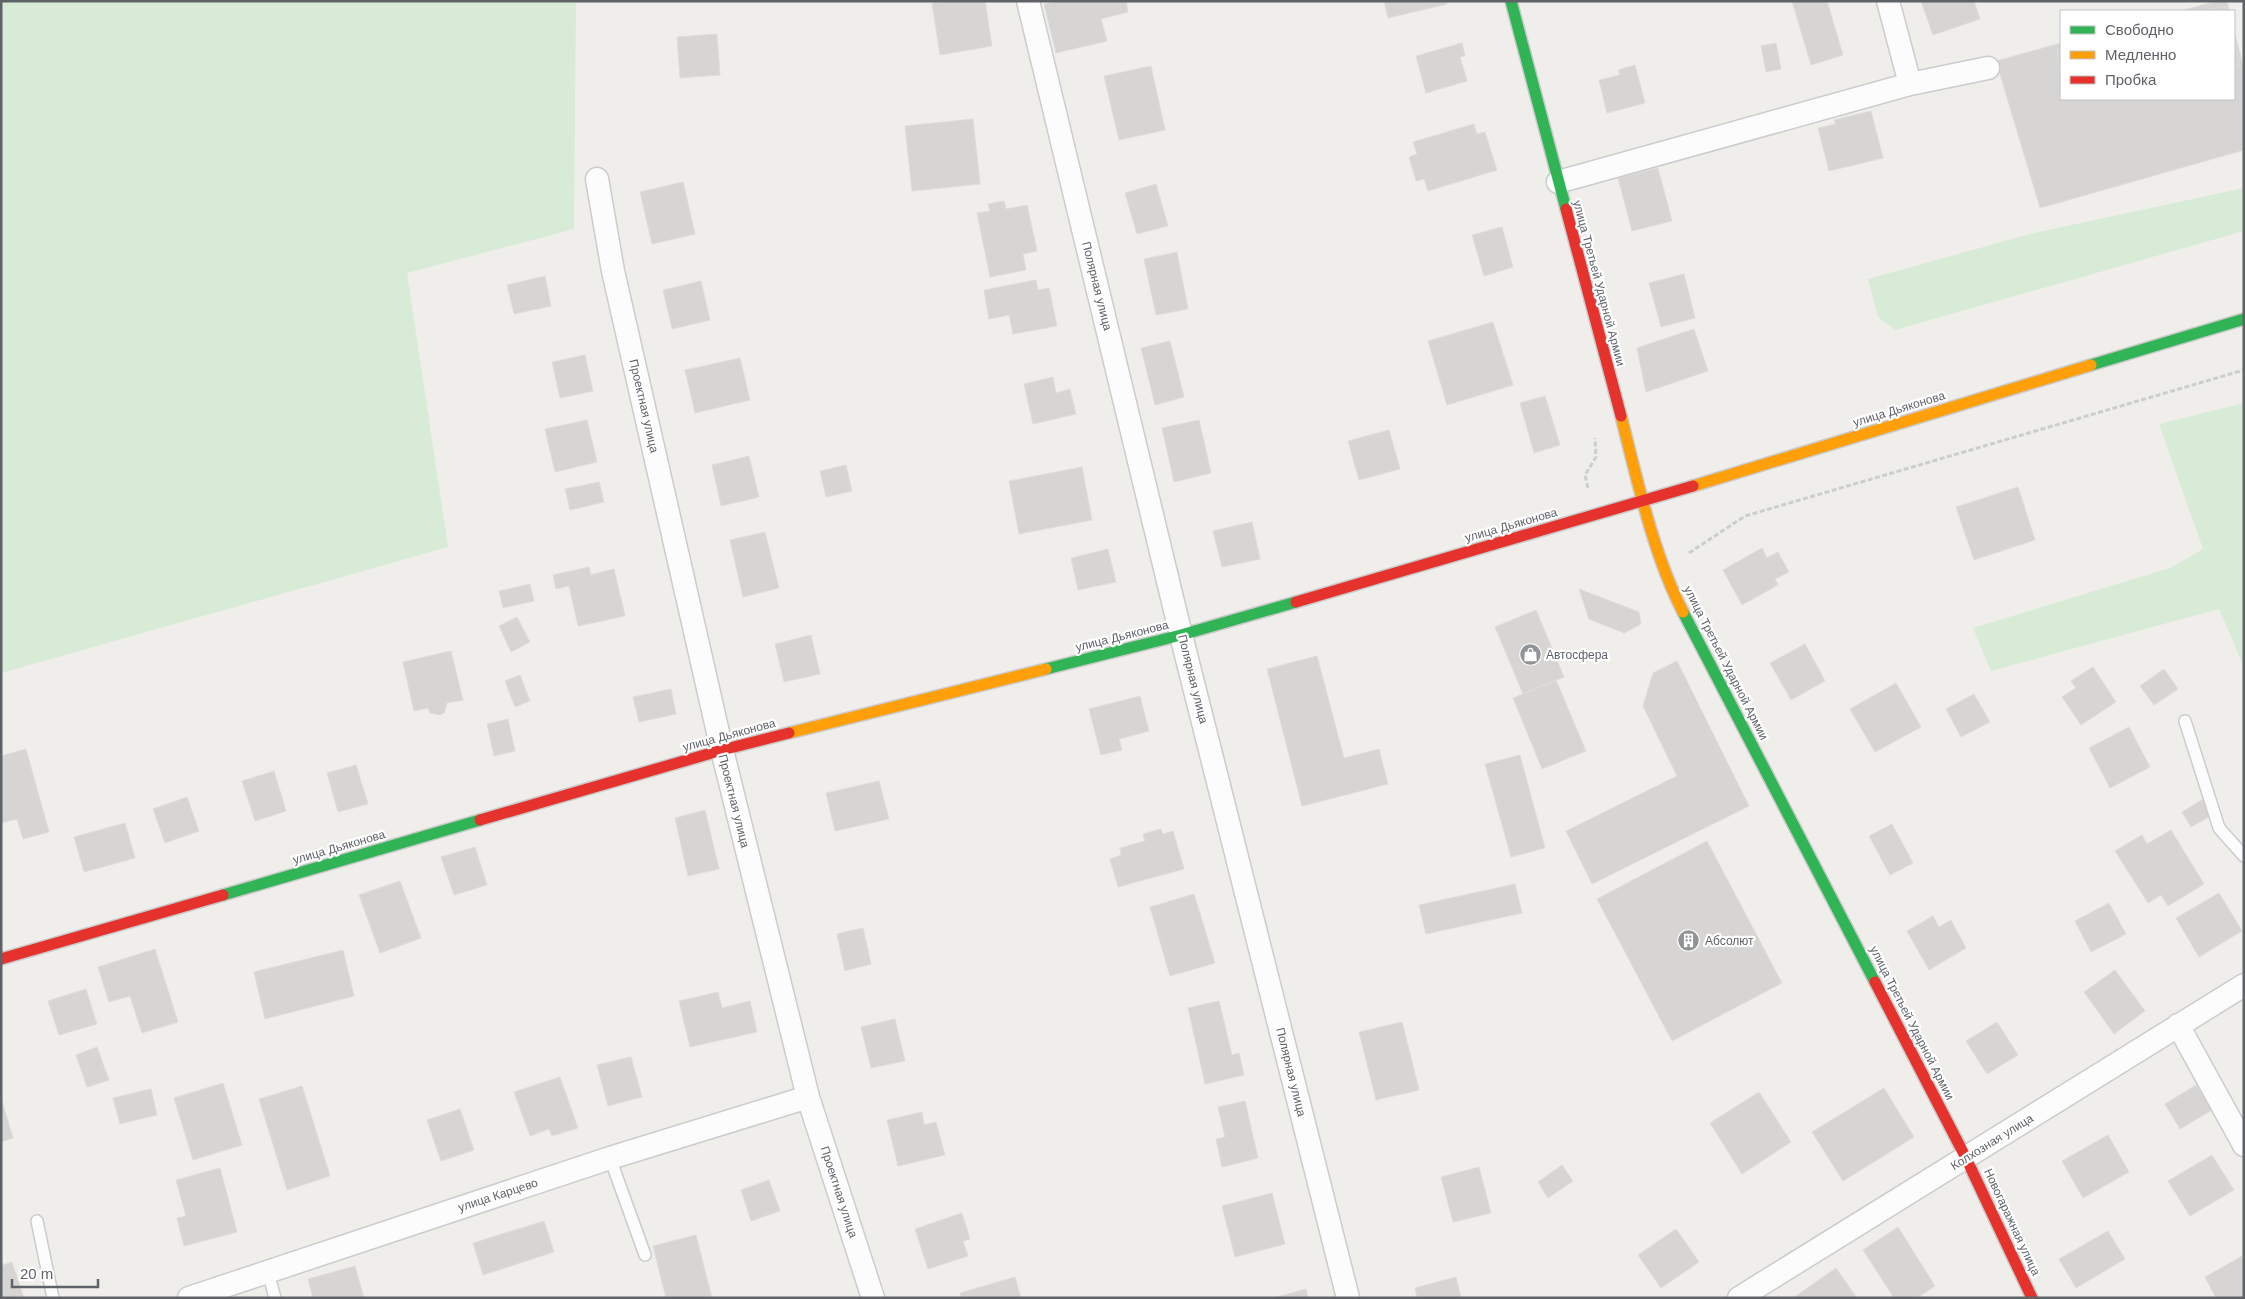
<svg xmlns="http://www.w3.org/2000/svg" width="2245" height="1299" font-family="Helvetica,sans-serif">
<rect width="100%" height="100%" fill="#efeeea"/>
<path fill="#d8ebd6" d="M 1,1 L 576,1 L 574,229 L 407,273 L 448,547 L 1,673 Z
M 2244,188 L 2244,231 L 1895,330 L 1878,317 L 1868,279 L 2034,233 Z
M 2244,403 L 2244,667 L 2219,609 L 1991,671 L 1973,628 L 2170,568 L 2203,549 L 2159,424 Z"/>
<path fill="#d6d5d3" stroke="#deddd9" d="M 945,1 L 985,1 L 992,46 L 940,55 L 932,3 Z
M 1058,1 L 1126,1 L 1128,12 L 1101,19 L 1107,41 L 1056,53 L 1044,4 Z
M 1384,1 L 1447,1 L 1447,4 L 1388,18 Z
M 1792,1 L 1827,1 L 1843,55 L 1811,65 Z
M 1921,1 L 1974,1 L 1980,19 L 1933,35 Z
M 2217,1 L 2227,1 L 2229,11 L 2180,11 Z
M 2225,6 L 2226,11 L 2203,11 Z
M 2234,30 L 2244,70 L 2244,150 L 2040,208 L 1996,61 L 2061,43 L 2061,99 L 2234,99 Z
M 717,34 L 720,75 L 680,78 L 677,37 Z
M 2234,41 L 2240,65 L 2234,66 Z
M 1462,43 L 1465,56 L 1460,57 L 1467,81 L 1426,93 L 1416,56 Z
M 1776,43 L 1781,69 L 1766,72 L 1761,46 Z
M 2061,47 L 2061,70 L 2060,70 L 2057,49 Z
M 1635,65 L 1645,103 L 1607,113 L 1599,80 L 1620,75 L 1618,70 Z
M 1151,66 L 1165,130 L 1119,140 L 1104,76 Z
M 1871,111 L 1883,158 L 1829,171 L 1818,128 L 1836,124 L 1834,120 Z
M 973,119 L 980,184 L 912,191 L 905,126 Z
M 1474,124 L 1477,134 L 1485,132 L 1497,170 L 1428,191 L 1424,179 L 1416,181 L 1409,157 L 1417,154 L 1413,142 Z
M 1658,168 L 1672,221 L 1632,231 L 1618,178 Z
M 683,182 L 695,234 L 652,244 L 640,192 Z
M 1156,184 L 1168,226 L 1137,234 L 1125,193 Z
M 1004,201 L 1006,209 L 1027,205 L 1037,251 L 1023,254 L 1026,270 L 990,277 L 977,213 L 990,211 L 988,204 Z
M 1502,227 L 1513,267 L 1484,276 L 1472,235 Z
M 1177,252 L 1188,309 L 1156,315 L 1144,259 Z
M 1684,274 L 1695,318 L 1661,327 L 1649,283 Z
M 545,276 L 551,306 L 514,314 L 507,285 Z
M 1036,280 L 1038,290 L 1049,288 L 1057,326 L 1013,334 L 1009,315 L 989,319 L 984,290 Z
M 701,281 L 710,320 L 672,329 L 663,290 Z
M 1493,322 L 1513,385 L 1447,405 L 1428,341 Z
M 1694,329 L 1708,371 L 1646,392 L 1637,348 Z
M 1170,341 L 1184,397 L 1155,405 L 1141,348 Z
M 585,355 L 593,391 L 560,398 L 552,362 Z
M 740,358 L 750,400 L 695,413 L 685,370 Z
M 1053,377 L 1056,393 L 1070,389 L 1076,414 L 1033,424 L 1024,384 Z
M 1545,396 L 1560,445 L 1534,453 L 1520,403 Z
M 587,420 L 597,462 L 555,472 L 545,429 Z
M 1199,420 L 1211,473 L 1174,482 L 1162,428 Z
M 1389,430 L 1400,469 L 1359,480 L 1348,441 Z
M 749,456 L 759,497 L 721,506 L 712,465 Z
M 846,465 L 852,491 L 826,497 L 820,471 Z
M 1082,467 L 1092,520 L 1019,534 L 1009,481 Z
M 599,482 L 604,502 L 570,510 L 565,489 Z
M 2018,487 L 2035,540 L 1974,560 L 1956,507 Z
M 1252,522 L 1260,559 L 1222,567 L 1213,531 Z
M 765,532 L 779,588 L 743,597 L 730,540 Z
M 1762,548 L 1767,558 L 1778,552 L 1789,572 L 1775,579 L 1778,585 L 1742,605 L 1723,570 Z
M 1108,549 L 1116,582 L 1078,590 L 1071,558 Z
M 589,567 L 591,575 L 614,569 L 625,616 L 578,626 L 569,586 L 556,589 L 553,575 Z
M 530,584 L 534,601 L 503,608 L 499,591 Z
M 1579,589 L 1639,612 L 1641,624 L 1624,633 L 1589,619 Z
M 1536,610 L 1564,677 L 1523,694 L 1495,627 Z
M 517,617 L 530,642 L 511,652 L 499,626 Z
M 811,635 L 820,674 L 784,682 L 775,644 Z
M 1805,644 L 1825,681 L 1791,700 L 1770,663 Z
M 451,651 L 463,700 L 447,703 L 444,713 L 440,715 L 430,713 L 428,708 L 414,711 L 403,662 Z
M 1317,656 L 1344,758 L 1379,749 L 1388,784 L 1302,806 L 1267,669 Z
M 1677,661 L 1749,806 L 1592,884 L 1566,831 L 1677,776 L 1643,706 L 1653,673 Z
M 2093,667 L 2116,702 L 2081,725 L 2062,697 L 2076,688 L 2071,681 Z
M 2164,669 L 2178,689 L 2154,705 L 2140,686 Z
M 520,675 L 530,701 L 515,707 L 505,681 Z
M 1556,680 L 1586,751 L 1542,769 L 1513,698 Z
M 1896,683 L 1921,727 L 1875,752 L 1850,709 Z
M 671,689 L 676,714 L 639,722 L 633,697 Z
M 1974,694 L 1990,722 L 1961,737 L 1946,709 Z
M 1140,696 L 1149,731 L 1119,739 L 1122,750 L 1101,755 L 1089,709 Z
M 508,719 L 515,751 L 494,756 L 487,724 Z
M 2129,727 L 2150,767 L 2110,788 L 2089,748 Z
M 26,749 L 49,832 L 23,839 L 17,819 L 1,823 L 1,756 Z
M 1520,755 L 1545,848 L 1511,857 L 1485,764 Z
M 356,765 L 368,804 L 338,812 L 327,773 Z
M 274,771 L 286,811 L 255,821 L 242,781 Z
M 879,781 L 889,819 L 835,831 L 826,793 Z
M 187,797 L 199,831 L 165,843 L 153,809 Z
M 2203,799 L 2212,815 L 2191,827 L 2182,812 Z
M 705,810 L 719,869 L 688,876 L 675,818 Z
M 125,823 L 135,858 L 84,872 L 74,837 Z
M 1892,824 L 1913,863 L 1890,875 L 1869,836 Z
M 1161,829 L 1163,834 L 1173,831 L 1184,869 L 1118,887 L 1110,859 L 1121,855 L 1120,848 L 1145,841 L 1143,834 Z
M 2171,830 L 2204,884 L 2168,906 L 2161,895 L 2148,903 L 2115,851 L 2142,835 L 2147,844 Z
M 1707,841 L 1782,983 L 1672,1041 L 1597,899 Z
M 475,847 L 487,885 L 454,895 L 441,857 Z
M 400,881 L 421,938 L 380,953 L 359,895 Z
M 1515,884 L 1522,913 L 1426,934 L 1419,905 Z
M 2219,893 L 2242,931 L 2199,957 L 2176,918 Z
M 1194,894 L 1215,963 L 1170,976 L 1150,907 Z
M 2109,903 L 2126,934 L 2091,952 L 2075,921 Z
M 1933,916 L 1939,927 L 1951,920 L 1966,948 L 1929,970 L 1907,931 Z
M 863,928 L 871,964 L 845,971 L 837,934 Z
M 155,949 L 178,1022 L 142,1033 L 130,996 L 109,1002 L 98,967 Z
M 343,950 L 354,996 L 265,1019 L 254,972 Z
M 2115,970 L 2145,1011 L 2114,1034 L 2084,992 Z
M 86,989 L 97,1024 L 59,1035 L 48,1001 Z
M 718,992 L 722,1008 L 750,1001 L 757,1032 L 690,1047 L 679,1001 Z
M 1219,1001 L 1232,1055 L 1239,1053 L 1244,1075 L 1205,1084 L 1188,1008 Z
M 895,1019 L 905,1061 L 871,1068 L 861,1027 Z
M 1402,1022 L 1419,1090 L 1376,1100 L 1359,1032 Z
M 1997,1022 L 2018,1055 L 1987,1074 L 1966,1041 Z
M 97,1047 L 109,1080 L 87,1087 L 76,1055 Z
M 631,1057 L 642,1097 L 608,1106 L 597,1065 Z
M 560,1077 L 578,1128 L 552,1136 L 549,1129 L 530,1136 L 514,1092 Z
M 223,1083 L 242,1145 L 193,1160 L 174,1098 Z
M 2196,1085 L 2212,1110 L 2180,1129 L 2165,1104 Z
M 302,1086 L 330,1176 L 287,1190 L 259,1099 Z
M 1884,1088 L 1914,1137 L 1843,1181 L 1812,1132 Z
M 151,1089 L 157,1115 L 120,1124 L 113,1098 Z
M 1759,1092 L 1791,1142 L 1742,1174 L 1710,1123 Z
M 1,1098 L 13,1138 L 1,1142 Z
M 1245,1101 L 1258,1158 L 1222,1167 L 1216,1139 L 1225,1137 L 1218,1107 Z
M 460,1109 L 474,1150 L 441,1161 L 427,1120 Z
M 922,1112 L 924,1125 L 936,1122 L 945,1155 L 898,1166 L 887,1120 Z
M 2108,1135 L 2129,1172 L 2083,1198 L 2062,1161 Z
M 2212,1155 L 2234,1190 L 2190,1216 L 2168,1181 Z
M 1562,1165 L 1573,1181 L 1548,1198 L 1538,1182 Z
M 1479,1167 L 1491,1213 L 1453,1222 L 1441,1177 Z
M 220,1168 L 237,1232 L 184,1246 L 177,1218 L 186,1216 L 176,1180 Z
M 769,1180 L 780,1211 L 751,1221 L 741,1190 Z
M 1272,1193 L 1285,1244 L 1235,1257 L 1222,1206 Z
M 962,1213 L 970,1239 L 963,1241 L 968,1256 L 928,1269 L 915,1229 Z
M 544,1221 L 554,1252 L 483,1275 L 473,1243 Z
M 1898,1227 L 1935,1286 L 1917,1298 L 1894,1298 L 1863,1250 Z
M 1676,1229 L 1699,1262 L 1661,1288 L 1638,1255 Z
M 2108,1231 L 2125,1259 L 2076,1288 L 2059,1259 Z
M 696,1235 L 712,1298 L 666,1298 L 653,1246 Z
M 2244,1255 L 2244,1298 L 2216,1298 L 2205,1277 Z
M 1,1261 L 3,1265 L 12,1262 L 24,1298 L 1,1298 Z
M 355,1266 L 364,1298 L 313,1298 L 308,1279 Z
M 1836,1268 L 1857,1298 L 1793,1298 Z
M 1015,1277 L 1021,1298 L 962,1298 L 960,1293 Z
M 1456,1277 L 1461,1298 L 1417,1298 L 1415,1288 Z
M 1306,1289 L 1308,1298 L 1273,1298 Z"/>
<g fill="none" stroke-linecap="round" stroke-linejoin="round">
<defs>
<path id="lane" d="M 2185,721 L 2219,828 L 2244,856
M 610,1158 L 645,1255
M 37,1221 L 53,1298
M 268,1272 L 275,1298"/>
<path id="street" d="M 1028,1 L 1181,635 L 1348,1298
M 1888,1 L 1910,84
M 597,179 L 613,271 L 722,750 L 808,1097 L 873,1298
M 1558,182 L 1910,84 L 1988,68
M 2178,1025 L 2244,1145
M 189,1298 L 610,1158 L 808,1097
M 1739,1298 L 2244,985"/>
<path id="fast" d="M 1511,1 L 1566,209
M 2091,365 L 2244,319
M 1683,612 L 1875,982
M 1046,669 L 1181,635 L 1296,602
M 223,895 L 480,820"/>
<path id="slow" d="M 1621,416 C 1637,479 1653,554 1683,612
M 1693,486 L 2091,365
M 789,733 L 1046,669"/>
<path id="jam" d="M 1566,209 L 1621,416
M 1296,602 L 1693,486
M 480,820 L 722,750 L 789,733
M 1,959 L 223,895
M 1875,982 L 1966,1158 L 2032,1298"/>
</defs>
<use href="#lane" stroke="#cbcccc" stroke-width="14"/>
<use href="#street" stroke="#cbcccc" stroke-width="25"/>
<use href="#fast" stroke="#cacacb" stroke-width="14"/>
<use href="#slow" stroke="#cacacb" stroke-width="14"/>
<use href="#jam" stroke="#cacacb" stroke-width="14"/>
<path stroke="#cacfcc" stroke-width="3" stroke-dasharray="5 2.5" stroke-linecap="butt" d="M 1588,488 L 1585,475 L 1596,457 L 1595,438
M 1689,553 L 1745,516 L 2244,370"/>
<use href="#lane" stroke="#fdfcfc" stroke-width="11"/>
<use href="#street" stroke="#fdfcfc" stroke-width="22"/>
<use href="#fast" stroke="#30b455" stroke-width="11"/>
<use href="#slow" stroke="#ff9f0a" stroke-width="11"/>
<use href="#jam" stroke="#e5322d" stroke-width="11"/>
</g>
<defs>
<symbol id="shop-disc" viewBox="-11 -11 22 22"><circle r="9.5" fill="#919496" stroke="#fff"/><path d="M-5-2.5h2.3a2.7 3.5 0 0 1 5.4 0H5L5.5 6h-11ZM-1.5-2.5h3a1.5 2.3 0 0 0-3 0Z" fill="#fff"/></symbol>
<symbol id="building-disc" viewBox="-11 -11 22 22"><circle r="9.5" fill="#919496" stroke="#fff"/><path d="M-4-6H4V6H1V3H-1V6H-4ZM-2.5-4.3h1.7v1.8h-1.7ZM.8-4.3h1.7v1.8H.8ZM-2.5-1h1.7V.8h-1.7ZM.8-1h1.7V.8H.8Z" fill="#fff"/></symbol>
</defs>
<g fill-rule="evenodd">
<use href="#shop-disc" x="1518" y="642" width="25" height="25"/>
<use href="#building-disc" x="1676" y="928" width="25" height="25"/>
</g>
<g text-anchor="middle" stroke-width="4.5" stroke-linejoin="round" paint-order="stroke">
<g font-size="12" fill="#5f6368" stroke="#fff">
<text transform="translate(1599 283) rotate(75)" y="4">улица Третьей Ударной Армии</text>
<text transform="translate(1097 286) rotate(76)" y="4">Полярная улица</text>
<text transform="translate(644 406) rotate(77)" y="4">Проектная улица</text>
<text transform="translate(1899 409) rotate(-17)" y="4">улица Дьяконова</text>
<text transform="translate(1511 525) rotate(-16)" y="4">улица Дьяконова</text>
<text transform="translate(1122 636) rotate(-14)" y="4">улица Дьяконова</text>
<text transform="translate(1726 663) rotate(63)" y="4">улица Третьей Ударной Армии</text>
<text transform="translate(1193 679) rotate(76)" y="4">Полярная улица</text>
<text transform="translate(729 735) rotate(-15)" y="4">улица Дьяконова</text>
<text transform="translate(734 801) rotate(76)" y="4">Проектная улица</text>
<text transform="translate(339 847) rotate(-16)" y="4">улица Дьяконова</text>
<text transform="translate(1912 1023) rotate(63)" y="4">улица Третьей Ударной Армии</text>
<text transform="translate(1291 1072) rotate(76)" y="4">Полярная улица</text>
<text transform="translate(1992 1142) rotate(-32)" y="4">Колхозная улица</text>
<text transform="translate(839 1192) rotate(72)" y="4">Проектная улица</text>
<text transform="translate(498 1195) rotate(-18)" y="4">улица Карцево</text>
<text transform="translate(2012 1222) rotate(65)" y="4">Новогаражная улица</text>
</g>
<g font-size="12" fill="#5f6368" stroke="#fff" text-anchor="start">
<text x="1546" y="659">Автосфера</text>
<text x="1705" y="945">Абсолют</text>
</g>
</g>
<rect width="2245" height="1299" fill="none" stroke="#5f6368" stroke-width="5"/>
<rect x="2060" y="10" width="175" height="90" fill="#ffffff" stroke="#bfc1c3"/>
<rect x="2070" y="26" width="25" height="8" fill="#30b455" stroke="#bfc1c3"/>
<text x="2105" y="35" font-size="15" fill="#5f6368">Свободно</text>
<rect x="2070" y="51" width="25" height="8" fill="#ff9f0a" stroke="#bfc1c3"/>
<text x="2105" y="60" font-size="15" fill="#5f6368">Медленно</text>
<rect x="2070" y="76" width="25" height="8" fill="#e5322d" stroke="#bfc1c3"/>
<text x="2105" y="85" font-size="15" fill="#5f6368">Пробка</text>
<path d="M12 1279v8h86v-8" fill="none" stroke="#5f6368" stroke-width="2.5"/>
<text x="20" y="1279" font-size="15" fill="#5f6368" stroke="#ffffff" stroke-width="4" paint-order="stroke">20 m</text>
</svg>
